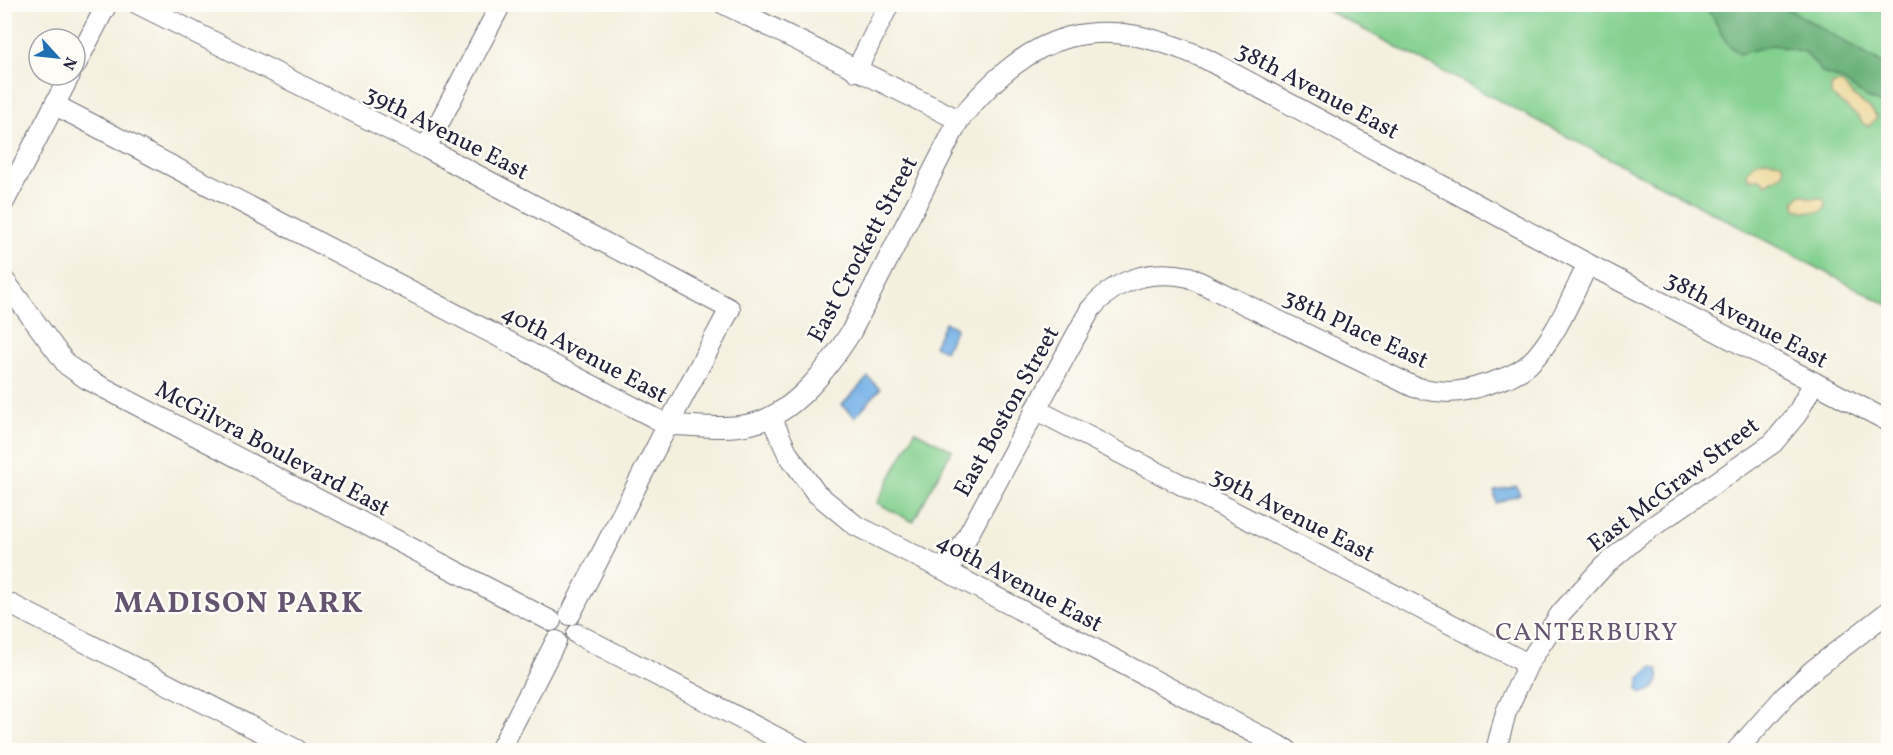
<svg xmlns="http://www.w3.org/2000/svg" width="1893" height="755" font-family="Vollkorn,serif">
<rect width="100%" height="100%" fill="#fdfcf7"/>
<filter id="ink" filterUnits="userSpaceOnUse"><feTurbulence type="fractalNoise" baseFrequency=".0167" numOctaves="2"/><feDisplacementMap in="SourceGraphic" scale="12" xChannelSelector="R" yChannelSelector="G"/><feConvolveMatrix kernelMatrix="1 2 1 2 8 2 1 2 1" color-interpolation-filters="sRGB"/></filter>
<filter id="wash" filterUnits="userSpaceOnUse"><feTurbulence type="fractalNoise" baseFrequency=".008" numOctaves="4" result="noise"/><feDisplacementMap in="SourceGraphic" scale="24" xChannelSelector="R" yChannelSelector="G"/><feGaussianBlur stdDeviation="1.35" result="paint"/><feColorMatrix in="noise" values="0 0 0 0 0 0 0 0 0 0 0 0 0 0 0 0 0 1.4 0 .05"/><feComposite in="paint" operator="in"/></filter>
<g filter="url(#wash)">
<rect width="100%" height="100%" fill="#f4f0de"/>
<path fill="#83d08f" stroke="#527965" stroke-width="1.5" d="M 1317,5 L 1888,5 L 1888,305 Z
M 915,431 L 952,450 L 913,522 L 877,503 Z"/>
<path fill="#6ab27a" stroke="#466a5a" stroke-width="1.5" d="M 1700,5 L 1782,5 L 1881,63 L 1888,83 L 1888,109 L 1882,104 L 1867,98 L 1842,80 L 1823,73 L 1805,52 L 1773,45 L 1739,54 C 1736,51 1731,48 1728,44 C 1716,30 1717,14 1700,5 Z"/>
<path fill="#eeda9e" stroke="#887e6c" stroke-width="1.5" d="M 1841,83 C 1847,87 1850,94 1856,98 C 1866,107 1871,105 1877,118 L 1869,126 L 1863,124 L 1859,117 L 1831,95 L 1831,86 L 1834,84 Z
M 1764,160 L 1781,162 L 1784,168 L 1783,174 L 1766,184 L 1760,179 L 1749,179 L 1747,173 C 1749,166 1756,161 1764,160 Z
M 1800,195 L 1804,195 L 1810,198 L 1823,198 C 1833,218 1806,212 1796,209 L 1794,201 Z"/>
<path fill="#73b1e6" stroke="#4a6a90" stroke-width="1.5" d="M 945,322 L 956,328 L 945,351 L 934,346 Z
M 868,377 L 880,389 L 855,417 L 842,405 Z
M 1516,486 L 1520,494 L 1496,503 L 1494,491 Z
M 1652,667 L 1658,669 C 1663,682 1654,691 1642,693 L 1638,689 L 1639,679 Z"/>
</g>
<g filter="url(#ink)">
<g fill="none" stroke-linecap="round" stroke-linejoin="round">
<defs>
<path id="street" d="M 138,4 L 426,148 L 730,309 L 660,440 L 570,615
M 724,4 L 959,120 C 1033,29 1097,10 1206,59 L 1588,264 L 1888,421
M 75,66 L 107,4
M 856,71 L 889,4
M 55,105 L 668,425 C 694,425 725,430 751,424 C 795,414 828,368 851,332 L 959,120
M 426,148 L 501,4
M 4,202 L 70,75
M 4,280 L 67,365 L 87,379 L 551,621
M 1035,409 L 1528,664
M 771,417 L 788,454 L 816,493 L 855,525 L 948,572 L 1287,750
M 948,572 L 1090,310 C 1115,279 1151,269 1189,277 L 1414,387 C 1444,394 1458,394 1487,384 C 1501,380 1518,374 1529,364 C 1556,338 1571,298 1588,264
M 4,601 L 297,750
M 577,634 L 801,750
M 500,750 L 556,641
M 1496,750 L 1506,712 L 1528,664 L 1561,613 L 1603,567 L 1639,536 L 1773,443 L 1797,414 L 1814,382
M 1737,750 L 1785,696 L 1812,671 L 1888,612"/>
</defs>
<use href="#street" stroke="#6c6a74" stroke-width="22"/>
<use href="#street" stroke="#fff" stroke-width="20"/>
</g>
</g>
<g text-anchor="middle" stroke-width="5" stroke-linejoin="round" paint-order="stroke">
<g font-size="24" fill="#22223b" stroke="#fdfcf7">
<text transform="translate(1318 90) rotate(28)" y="8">38th Avenue East</text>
<text transform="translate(447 132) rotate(27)" y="8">39th Avenue East</text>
<text transform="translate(862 249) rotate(-62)" y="8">East Crockett Street</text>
<text transform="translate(1747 319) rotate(28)" y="8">38th Avenue East</text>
<text transform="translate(1356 328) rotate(25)" y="8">38th Place East</text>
<text transform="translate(585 353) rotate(28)" y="8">40th Avenue East</text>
<text transform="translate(1006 411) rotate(-61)" y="8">East Boston Street</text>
<text transform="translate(273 448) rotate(28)" y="8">McGilvra Boulevard East</text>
<text transform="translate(1673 484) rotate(-37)" y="8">East McGraw Street</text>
<text transform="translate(1293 514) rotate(27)" y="8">39th Avenue East</text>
<text transform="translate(1020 582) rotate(28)" y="8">40th Avenue East</text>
</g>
<g font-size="26" letter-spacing="1.5" fill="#645470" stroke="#fdfcf7">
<text x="1587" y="640">CANTERBURY</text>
</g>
<g font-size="30" font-weight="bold" letter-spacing="1.5" fill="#645470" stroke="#fdfcf7">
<text x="239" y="612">MADISON PARK</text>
</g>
</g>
<rect width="1893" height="755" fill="none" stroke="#fdfcf7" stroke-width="24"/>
<g transform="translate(57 57) rotate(117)"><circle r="28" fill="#fdfcf7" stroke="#a5a5ac" stroke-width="1.5"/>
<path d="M0-4.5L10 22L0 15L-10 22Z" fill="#1f6fb2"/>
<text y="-9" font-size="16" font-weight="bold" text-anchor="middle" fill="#22223b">N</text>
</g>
</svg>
